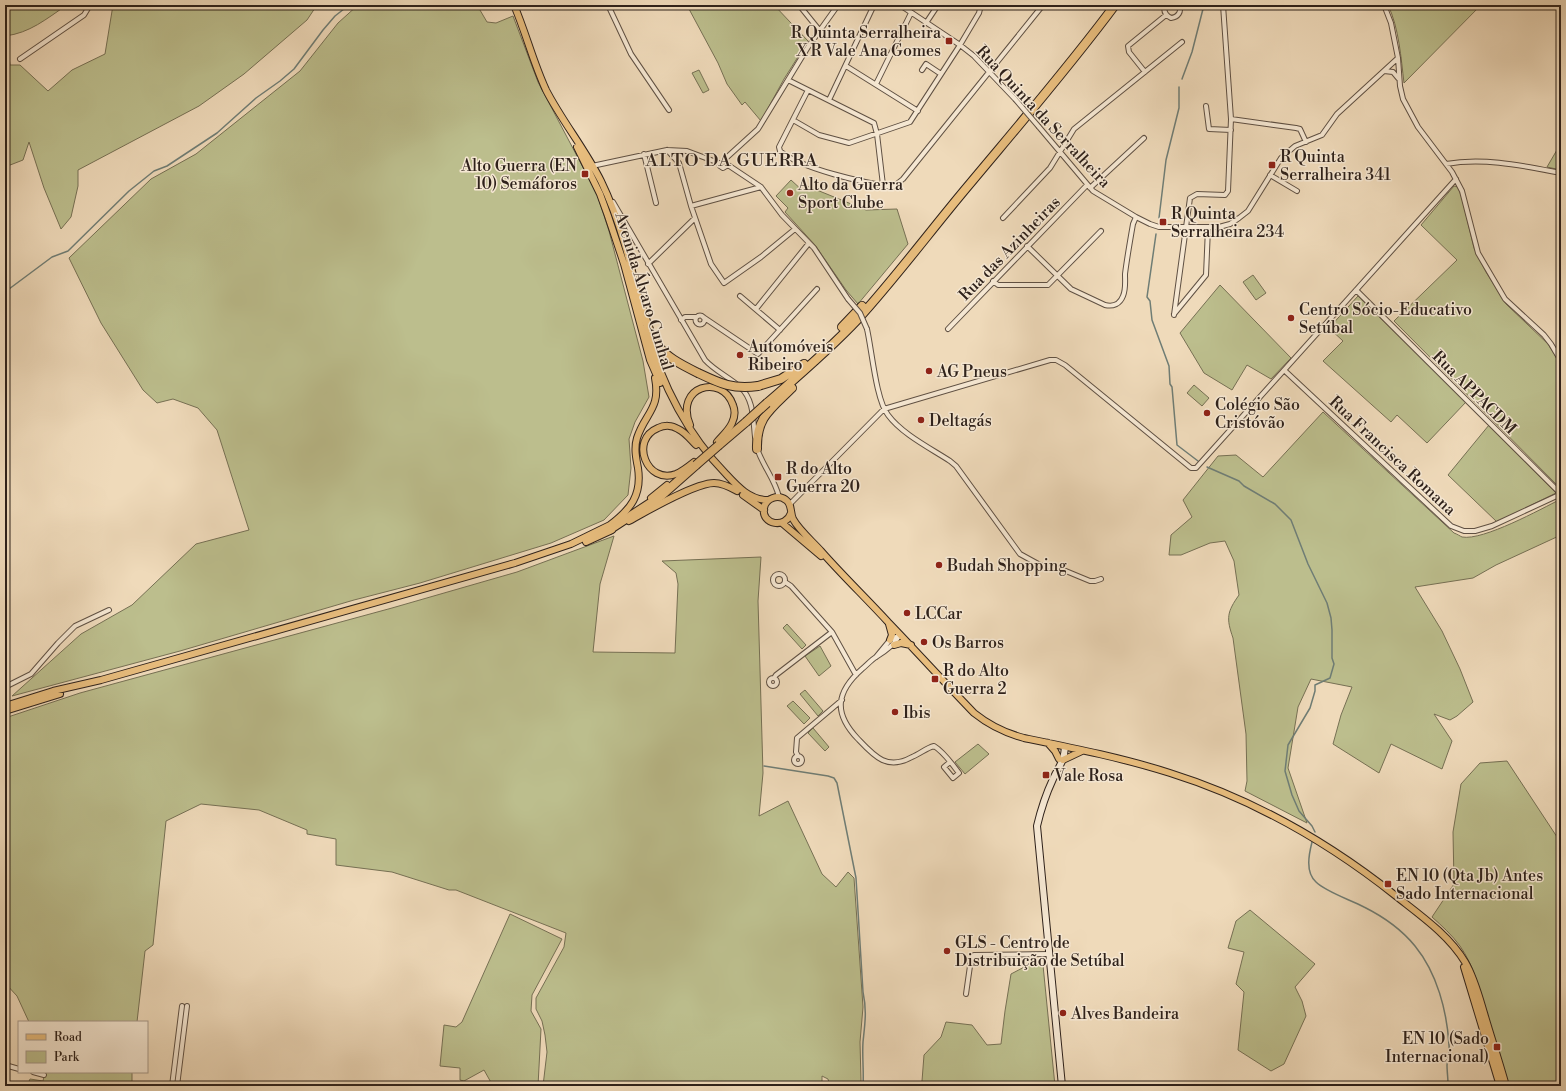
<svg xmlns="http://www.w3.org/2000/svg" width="1566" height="1091" font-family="'Libre Bodoni',serif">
<rect width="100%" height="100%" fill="#efdaba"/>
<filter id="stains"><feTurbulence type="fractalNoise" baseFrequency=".005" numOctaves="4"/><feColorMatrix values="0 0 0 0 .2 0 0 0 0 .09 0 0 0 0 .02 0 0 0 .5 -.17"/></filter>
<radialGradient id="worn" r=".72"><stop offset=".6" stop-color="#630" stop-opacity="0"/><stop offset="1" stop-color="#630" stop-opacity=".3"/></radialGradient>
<path fill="#bcbe8d" stroke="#767054" d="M 5,5 L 67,5 C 46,19 30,33 5,36 Z
M 113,5 L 317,5 L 307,20 L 244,74 L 199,106 L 78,170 L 78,186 L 71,217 L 61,229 L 44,188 L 29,142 L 23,160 L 5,167 L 5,50 L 8,49 L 10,65 L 20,65 L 48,91 L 72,70 L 105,54 Z
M 358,5 L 477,5 L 487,22 L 496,23 L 513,16 L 538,82 L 597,194 L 609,231 L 643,361 L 649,397 L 635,422 L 629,439 L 631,468 L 628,495 L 604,520 L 551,543 L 420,583 L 354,600 L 180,651 L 12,696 L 81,634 L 132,605 L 196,544 L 249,530 L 217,430 L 198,408 L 173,399 L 157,403 L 143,390 L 101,323 L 69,258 L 151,179 L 196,154 L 300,71 L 338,23 Z
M 665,5 L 774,5 L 808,41 L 784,79 L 761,121 L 745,102 L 742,105 L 727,84 L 718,63 L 689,9 Z
M 1388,5 L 1481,5 L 1404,83 C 1401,58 1399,28 1388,5 Z
M 699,70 L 709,90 L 703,93 L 692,73 Z
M 1561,143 L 1561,170 L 1547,167 Z
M 791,180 L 803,191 L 807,186 L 866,210 L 897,209 L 908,244 L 858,304 L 846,290 L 815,245 L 785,212 L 788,208 L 776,196 Z
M 1454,186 L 1458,187 L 1462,198 L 1474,248 L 1486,272 L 1506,304 L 1548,344 L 1561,365 L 1561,489 L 1394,321 L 1457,260 L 1421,225 Z
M 1253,275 L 1266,293 L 1256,300 L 1243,282 Z
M 1220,285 L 1291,358 L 1271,379 L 1247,365 L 1232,390 L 1204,373 L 1180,333 Z
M 1358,296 L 1466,402 L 1427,443 L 1397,415 L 1391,422 L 1323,361 L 1343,341 L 1329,328 Z
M 1194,385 L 1209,398 L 1202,406 L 1187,393 Z
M 1323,412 L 1454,533 C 1457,534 1460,536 1462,537 C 1483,541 1541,509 1561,499 L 1561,535 L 1496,565 L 1473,578 L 1415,587 L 1442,631 L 1460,669 L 1473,702 L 1457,716 L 1450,720 L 1434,714 L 1452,741 L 1442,769 L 1391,744 L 1379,773 L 1333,744 L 1341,715 L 1352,687 L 1311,679 L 1298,707 L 1288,768 L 1307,823 L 1245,791 L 1247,781 L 1246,734 L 1233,638 C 1226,618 1227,612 1239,595 L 1234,561 L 1225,541 L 1210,543 L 1181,555 L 1169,555 L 1171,535 L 1192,517 L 1183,500 L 1218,456 L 1236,455 L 1263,477 Z
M 1489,425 L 1556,493 L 1497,522 L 1448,475 Z
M 614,536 L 600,584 L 593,652 L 675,653 L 678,584 L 676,573 L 662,561 L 761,557 L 758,601 L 763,773 L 759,816 L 788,801 L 822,874 L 836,887 L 848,872 L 854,878 L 863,1007 L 860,1042 L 861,1081 L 859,1086 L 830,1086 L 828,1079 L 822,1076 L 822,1086 L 543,1086 L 547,1052 L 545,1035 L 542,1021 L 536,1009 L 536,998 L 564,947 L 566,933 L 456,890 L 449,890 L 392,872 L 336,865 L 336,839 L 307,834 L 307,830 L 259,810 L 201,804 L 166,821 L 153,945 L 145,951 L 137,1022 L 29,1022 L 17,996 L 5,983 L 5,718 L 80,693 L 392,608 L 517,572 Z
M 787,624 L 806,645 L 802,649 L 783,628 Z
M 820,646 L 831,666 L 819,676 L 805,656 Z
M 805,690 L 823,711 L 818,716 L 800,694 Z
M 793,701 L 810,718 L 804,724 L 787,706 Z
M 813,728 L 829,747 L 825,751 L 808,733 Z
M 978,744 L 989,754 L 965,774 L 955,762 Z
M 1507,761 L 1561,843 L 1561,1086 L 1508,1086 C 1500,1061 1492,1037 1486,1012 C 1479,988 1474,966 1460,946 C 1452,935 1442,926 1432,917 L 1454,884 L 1453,832 L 1461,784 L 1480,763 Z
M 1250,910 L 1315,964 L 1295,987 L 1302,1001 L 1306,1016 L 1284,1064 L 1271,1071 L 1238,1050 L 1244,992 L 1236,984 L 1244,952 L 1228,948 L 1236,921 Z
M 510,914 L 562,939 L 532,995 L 531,1011 L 541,1029 L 538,1086 L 493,1086 L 484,1070 L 464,1081 L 460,1080 L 460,1068 L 440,1066 L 444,1025 L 456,1027 L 462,1022 Z
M 1032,963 L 1043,965 L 1055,1086 L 916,1086 L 922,1081 L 924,1055 L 941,1037 L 946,1022 L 972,1025 L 987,1045 L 1001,1044 L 1005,1011 L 1011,974 Z
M 45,1072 L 132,1072 L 132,1086 L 27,1086 L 30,1079 L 43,1081 Z"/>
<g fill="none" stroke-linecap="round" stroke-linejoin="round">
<path stroke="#6f7d75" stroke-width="1.5" d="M 1182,79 L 1192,52 L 1204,5
M 1159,218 L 1166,160 L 1179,108 L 1179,87
M 1156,234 L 1147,297 L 1150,301 L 1152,320 L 1169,366 L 1170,384 L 1172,387 L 1177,445 L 1198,461
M 5,292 L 52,257 L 68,251 L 129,191 L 154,171 L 167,166 L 217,133 L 256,98 L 280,81 L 294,69 L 323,30 L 335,16 L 349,5
M 1207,467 L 1239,481 L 1244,486 L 1275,504 L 1291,520 L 1308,564 L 1327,603 L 1331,618 L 1332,630 L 1332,658 L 1334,664 L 1330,678 L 1315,685 L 1315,691 L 1310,708 L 1288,745 L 1285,771 L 1292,795 L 1299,811 L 1312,826 L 1315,832
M 764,766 L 828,776 L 834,778 L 837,783 L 856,878 L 863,992 C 867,1011 865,1023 863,1042 C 862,1057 864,1071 863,1086
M 1312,842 C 1309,854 1305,872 1316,882 C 1326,892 1351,900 1364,907 C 1382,916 1402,930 1415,946 C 1437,973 1447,1011 1449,1045 C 1450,1053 1448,1058 1447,1065 C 1447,1071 1448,1078 1448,1084"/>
<defs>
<path id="street" d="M 608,5 L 631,54 L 669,110
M 799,5 L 820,31
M 900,5 L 960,45 L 974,56 L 1015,99
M 1165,5 C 1163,11 1165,15 1171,18 C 1178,17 1182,12 1179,5
M 1384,5 L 1391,23 L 1398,58 L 1400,86 L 1403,99 L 1418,127 L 1452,172 L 1462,191 L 1478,253 L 1505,299 L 1544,335 L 1551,344 L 1561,361
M 926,23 L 938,5
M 20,59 L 84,15 L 90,5
M 846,66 L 918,111
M 922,70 L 926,64 L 941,74
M 1384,71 L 1393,72 L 1398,78
M 1145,72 L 1129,52 L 1128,46 L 1166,15
M 788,80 L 874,123 L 877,134 L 883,185
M 876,84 L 911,13
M 808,90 L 779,147 L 780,151 C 801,169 865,183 893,187 L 903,179 L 1043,5
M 829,100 L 874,5
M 1206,106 L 1209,129 L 1231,130
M 1231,119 L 1296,128 L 1300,129 L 1306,142
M 793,120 L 819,135 L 849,143 L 910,122 L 960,45 L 979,13 L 981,5
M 1039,127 L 1093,191 L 1136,217 L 1150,224 L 1159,227 L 1219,227 L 1230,224 L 1239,218 L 1248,211 L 1281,158 L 1295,146 L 1322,135 L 1337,114 L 1398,58
M 667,150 L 679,163 L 691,206 L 711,264 L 724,283 L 761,257 L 795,229
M 644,154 L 656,203
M 725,159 L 758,129 L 808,47 L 838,5
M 719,163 L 720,166 L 723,168 L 728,165
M 1446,164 C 1484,157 1524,166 1561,173
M 728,165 L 761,187 L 782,215 L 814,248 L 848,299
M 592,166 L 667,150 L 687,151 L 719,163
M 1270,175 L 1297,191
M 1090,188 L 1144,138
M 613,202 L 705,360 C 715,371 729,377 740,387 C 754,399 753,420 755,437
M 691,206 L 761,187
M 1003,218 L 1050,168 L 1074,129 L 1182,42
M 1027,246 L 1071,289 L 1105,305 C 1113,307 1120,304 1123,296 C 1126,289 1125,282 1125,274 C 1127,258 1130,241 1133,224 L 1136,217
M 648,264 L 695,218
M 993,281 L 998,285 L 1048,285 L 1101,231
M 1356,290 L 1561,494
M 740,296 L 780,330
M 756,309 L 809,243
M 1174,314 L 1206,275 L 1208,228
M 1174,315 L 1190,198 L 1197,194 L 1225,195 L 1228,191 L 1231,119 L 1223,5
M695.5 320a4.5 4.5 0 1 1 9 0a4.5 4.5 0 1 1-9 0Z
M 703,317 L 758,354 L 817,289
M 681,320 L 685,317 L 696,317
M 867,329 C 872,351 876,400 888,415 C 902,434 930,448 950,461 L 956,466 L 1020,554 L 1040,565 L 1061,569 L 1090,581 L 1095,581 L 1101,579
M 948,329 L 1087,185
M 1284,370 L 1451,526 L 1464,531 L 1475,531 L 1492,526 L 1561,494
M 757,448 C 762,465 775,479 779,497
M 790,504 L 884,409 L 1050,360 L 1056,360 L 1065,365 L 1191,468 L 1196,468 L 1456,179
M773 580a6 6 0 1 1 12 0a6 6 0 1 1-12 0Z
M 785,582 L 791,586 L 832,632 L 856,675
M 900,635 C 894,645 886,651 876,657 C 871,660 867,665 862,669 C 836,692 833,713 858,739 C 874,756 887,771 912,757 C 920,754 926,748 934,746 C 944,752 952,764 959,773 L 953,778 L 944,767 L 950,762
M 876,657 L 890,640 L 900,635
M769 682a4 4 0 1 1 8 0a4 4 0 1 1-8 0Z
M 774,678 L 776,675 L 832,632
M 5,687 L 31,674 L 58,643 L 75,626 L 109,610
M794 760a4 4 0 1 1 8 0a4 4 0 1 1-8 0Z
M 798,756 L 796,752 L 797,738 L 842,700
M 966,994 L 971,959 L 974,955 L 1049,954
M 5,1065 L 19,1069
M 33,1072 L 44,1075
M 172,1086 L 182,1006
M 177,1086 L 187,1006"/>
<path id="secondary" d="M 1062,1086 L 1037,826 C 1041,809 1046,794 1053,779 C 1059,766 1064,762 1065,747"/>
<path id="primary" d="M 514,5 C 526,33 533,62 546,90 C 562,121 585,149 601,181 C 620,220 631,265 641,308
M 577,147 L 600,194 L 608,216 L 624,264 L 650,360 L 660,383
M 646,328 C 661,383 686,433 726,474 C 738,487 750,500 768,500
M 690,425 C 674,386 722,373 733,405 C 735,410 735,417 732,423 C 729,430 722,436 717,442
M 694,462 C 689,466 683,471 676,474 C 647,485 629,440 658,428 C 664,425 672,425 678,429 C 685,432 691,440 696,445
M 743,495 L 764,510
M 651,498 L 667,485
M 791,513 C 786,529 761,525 764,508 C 766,498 778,494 786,500 C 792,504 790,512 793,519 C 799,530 812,541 821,551 C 842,575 866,598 888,622 C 917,652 945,683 974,713 C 989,725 1005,733 1024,738 C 1073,748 1123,758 1170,773 C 1253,799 1328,842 1396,896 C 1420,915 1449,935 1465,962 C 1474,977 1479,996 1484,1013 C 1491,1037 1499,1061 1506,1086
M 629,521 C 647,511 695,483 714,483 C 722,483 730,487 737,491
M 782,523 L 821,556
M 610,525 C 631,509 642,495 638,468 C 636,458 634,448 637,438 C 645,413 661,409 655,378
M 586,542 L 612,530
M 889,624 L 892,635 L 890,640
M 894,645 L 901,643 L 911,645
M 5,706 L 53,691 L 101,680 L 515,563 L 571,544 L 614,523
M 5,711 L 60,694
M 1048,743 L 1055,751 L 1059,759
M 1063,760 L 1082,751
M 1464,967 L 1500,1086"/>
<path id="highway" d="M 640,304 C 654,346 657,353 698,373
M 842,327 L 862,306
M 758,386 L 781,379 L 804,364
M 767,403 C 798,376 830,349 858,319 C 897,276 931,230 968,186 C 1018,126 1069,67 1115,5
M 719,445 L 746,422
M 757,449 C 756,417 771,409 792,388
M 609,530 L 661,496 L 696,465"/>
</defs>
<use href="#street" stroke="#5f5043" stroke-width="6"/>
<use href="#secondary" stroke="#2f221b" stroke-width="8"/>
<use href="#primary" stroke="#2f221b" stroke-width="8"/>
<use href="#highway" stroke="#2f221b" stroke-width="10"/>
<use href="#street" stroke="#f5e7d2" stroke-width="4"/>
<use href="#secondary" stroke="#f5e7d2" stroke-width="6"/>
<use href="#primary" stroke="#e8bd7d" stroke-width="6"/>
<use href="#highway" stroke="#e8bd7d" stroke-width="8"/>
<defs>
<path id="street-bridge" d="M 1015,99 L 1039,127
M 848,299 L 860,313 L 867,329"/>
<path id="highway-bridge" d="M 698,373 C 719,383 733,390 758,386
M 746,422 L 767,403
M 696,465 L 719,445"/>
</defs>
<use href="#street-bridge" stroke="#5f5043" stroke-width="6" stroke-linecap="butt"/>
<use href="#highway-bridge" stroke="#2f221b" stroke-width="10" stroke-linecap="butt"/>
<use href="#street-bridge" stroke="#f5e7d2" stroke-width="4"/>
<use href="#highway-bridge" stroke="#e8bd7d" stroke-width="8"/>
</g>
<g fill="#8f2418" stroke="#f5e7d2" stroke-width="1.5">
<rect x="945" y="37" width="8" height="8" rx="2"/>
<rect x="1268" y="161" width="8" height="8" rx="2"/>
<rect x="581" y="170" width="8" height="8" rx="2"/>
<circle cx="790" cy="193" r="4"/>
<rect x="1159" y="218" width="8" height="8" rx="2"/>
<circle cx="1291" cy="318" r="4"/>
<circle cx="740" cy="355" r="4"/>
<circle cx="929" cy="371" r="4"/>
<circle cx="1207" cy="413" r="4"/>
<circle cx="921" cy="420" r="4"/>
<rect x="774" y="473" width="8" height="8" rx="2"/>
<circle cx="939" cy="565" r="4"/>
<circle cx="907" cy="613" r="4"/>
<circle cx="924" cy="642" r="4"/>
<rect x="931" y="675" width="8" height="8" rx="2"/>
<circle cx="895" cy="712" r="4"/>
<rect x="1042" y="771" width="8" height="8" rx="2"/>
<rect x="1384" y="880" width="8" height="8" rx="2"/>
<circle cx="947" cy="951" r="4"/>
<circle cx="1063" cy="1013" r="4"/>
<rect x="1493" y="1043" width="8" height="8" rx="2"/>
</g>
<g text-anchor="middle" stroke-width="3" stroke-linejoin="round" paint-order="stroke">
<g font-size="16" fill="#2f221b" stroke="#f5e7d2" text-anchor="start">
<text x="941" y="38" text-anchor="end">R Quinta Serralheira<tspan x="941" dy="18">X R Vale Ana Gomes</tspan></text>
<text x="1280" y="162">R Quinta<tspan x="1280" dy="18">Serralheira 341</tspan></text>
<text x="577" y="171" text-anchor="end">Alto Guerra (EN<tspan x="577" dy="18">10) Semáforos</tspan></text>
<text x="798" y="190">Alto da Guerra<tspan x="798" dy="18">Sport Clube</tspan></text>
<text x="1171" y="219">R Quinta<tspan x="1171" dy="18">Serralheira 234</tspan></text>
<text x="1299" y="315">Centro Sócio-Educativo<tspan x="1299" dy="18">Setúbal</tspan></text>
<text x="748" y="352">Automóveis<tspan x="748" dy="18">Ribeiro</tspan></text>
<text x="937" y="377">AG Pneus</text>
<text x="1215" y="410">Colégio São<tspan x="1215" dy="18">Cristóvão</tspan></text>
<text x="929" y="426">Deltagás</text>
<text x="786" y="474">R do Alto<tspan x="786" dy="18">Guerra 20</tspan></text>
<text x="947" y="571">Budah Shopping</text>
<text x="915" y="619">LCCar</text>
<text x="932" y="648">Os Barros</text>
<text x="943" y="676">R do Alto<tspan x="943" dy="18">Guerra 2</tspan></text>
<text x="903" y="718">Ibis</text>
<text x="1054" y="781">Vale Rosa</text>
<text x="1396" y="881">EN 10 (Qta Jb) Antes<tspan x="1396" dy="18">Sado Internacional</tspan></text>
<text x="955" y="948">GLS - Centro de<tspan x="955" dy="18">Distribuição de Setúbal</tspan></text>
<text x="1071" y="1019">Alves Bandeira</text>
<text x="1489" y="1044" text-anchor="end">EN 10 (Sado<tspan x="1489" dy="18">Internacional)</tspan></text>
</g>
<g font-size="16" fill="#2f221b" stroke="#f5e7d2">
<text transform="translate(1044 116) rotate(47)" y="6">Rua Quinta da Serralheira</text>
<text transform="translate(1009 248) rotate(-46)" y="6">Rua das Azinheiras</text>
<text transform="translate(645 291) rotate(73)" y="6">Avenida Álvaro Cunhal</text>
<text transform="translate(1475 392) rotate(45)" y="6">Rua APPACDM</text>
<text transform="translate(1393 455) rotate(43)" y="6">Rua Francisca Romana</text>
</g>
<g font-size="18" letter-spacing="1" fill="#2f221b" stroke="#f5e7d2">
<text x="732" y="166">ALTO DA GUERRA</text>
</g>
</g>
<rect width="1566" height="1091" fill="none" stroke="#efdaba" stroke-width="20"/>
<rect x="6" y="6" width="1554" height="1079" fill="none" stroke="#2f221b" stroke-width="2"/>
<rect x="10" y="10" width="1546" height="1071" fill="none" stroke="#2f221b"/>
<rect x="18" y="1021" width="130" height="52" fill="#f5e7d2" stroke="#a69889"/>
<rect x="26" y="1034" width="20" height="6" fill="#e8bd7d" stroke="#a69889"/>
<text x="54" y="1041" font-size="12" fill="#2f221b">Road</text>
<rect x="26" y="1051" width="20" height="12" fill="#bcbe8d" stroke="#a69889"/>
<text x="54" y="1061" font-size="12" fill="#2f221b">Park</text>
<rect width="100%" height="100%" filter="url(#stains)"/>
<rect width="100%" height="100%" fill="url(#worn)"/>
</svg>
